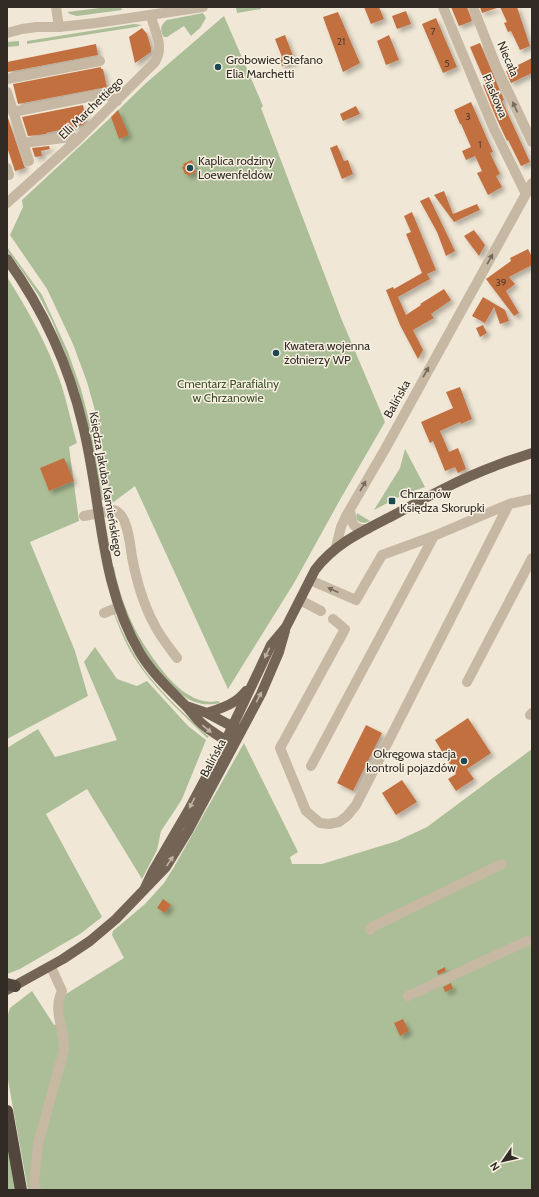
<svg xmlns="http://www.w3.org/2000/svg" width="539" height="1197" font-family="Cabin,sans-serif">
<defs>
<filter id="shadow"><feDropShadow dx="3.5" dy="3.5" stdDeviation="2" flood-color="#0004"/></filter>
</defs>
<rect width="100%" height="100%" fill="#f0e7d6"/>
<path fill="#acbe97" d="M 108,7 L 121,7 L 122,10 L 77,16 L 70,14 L 67,12 Z
M 244,7 L 260,7 L 261,9 L 237,13 L 236,8 Z
M 203,13 L 206,18 L 200,28 L 191,36 L 184,26 L 167,37 L 164,37 C 159,30 161,24 167,20 Z
M 224,16 L 263,106 L 261,108 L 341,318 L 385,422 L 341,498 L 294,583 L 228,689 L 135,486 L 111,504 L 98,421 L 87,382 L 73,344 L 47,289 L 10,235 L 23,207 L 22,200 L 107,121 L 145,84 Z
M 134,24 L 142,25 L 136,27 L 27,44 L 27,41 Z
M 19,41 L 19,46 L 7,47 L 7,42 Z
M 7,247 L 42,295 L 68,352 L 81,389 L 90,424 L 104,501 L 101,499 L 78,389 L 65,353 L 52,321 L 39,296 L 20,268 L 7,251 Z
M 7,277 C 28,310 47,344 60,381 C 67,401 71,423 77,443 L 69,447 L 79,521 L 30,542 L 75,651 L 88,696 L 7,739 Z
M 405,449 L 425,487 L 403,495 L 374,510 L 400,468 Z
M 357,513 L 370,521 C 362,525 354,522 357,513 Z
M 111,566 L 114,567 C 118,589 126,611 136,631 C 147,651 170,685 189,695 C 198,701 208,703 218,701 L 220,703 C 208,706 195,704 185,697 C 158,678 136,640 124,610 C 118,596 115,580 111,566 Z
M 114,614 L 115,614 C 123,634 132,653 145,671 C 163,695 187,716 209,737 L 207,738 C 185,716 160,694 142,669 C 129,652 121,633 114,614 Z
M 95,647 L 117,679 L 137,686 L 147,681 L 188,726 L 206,740 L 182,799 L 175,810 L 161,831 L 157,850 L 142,879 L 87,789 L 46,814 L 102,917 L 80,934 L 20,969 L 7,974 L 7,748 L 38,729 L 55,757 L 117,740 L 84,662 Z
M 244,743 L 298,852 L 290,857 L 292,864 L 322,864 L 397,841 L 427,827 L 532,749 L 532,1190 L 28,1190 L 7,1075 L 7,1017 L 10,1008 L 32,991 L 54,1025 L 62,1023 L 60,1006 L 66,994 L 124,958 L 112,935 L 113,931 L 145,904 L 164,883 L 174,867 Z
M 7,1139 L 16,1190 L 7,1190 Z"/>
<path fill="#c37041" filter="url(#shadow)" d="M 364,7 L 379,7 L 384,19 L 371,24 Z
M 451,7 L 467,7 L 472,21 L 459,26 Z
M 480,7 L 497,7 L 497,8 L 482,13 Z
M 500,7 L 517,7 L 530,46 L 520,50 L 511,31 L 508,32 L 504,23 L 507,22 Z
M 406,11 L 411,24 L 397,29 L 392,16 Z
M 338,12 L 360,63 L 343,72 L 323,17 Z
M 436,18 L 457,67 L 443,73 L 422,24 Z
M 142,28 L 147,34 L 151,48 L 151,52 L 135,63 L 129,37 Z
M 285,35 L 295,61 L 282,66 L 280,58 L 282,57 L 275,39 Z
M 389,35 L 399,60 L 386,65 L 377,41 Z
M 480,43 L 504,100 L 502,101 L 530,162 L 521,166 L 508,140 L 507,141 L 495,115 L 483,85 L 486,84 L 470,47 Z
M 96,44 L 98,55 L 8,72 L 7,62 Z
M 532,58 L 532,73 L 511,83 L 506,71 Z
M 101,67 L 101,69 L 103,69 L 107,87 L 18,104 L 13,84 Z
M 471,102 L 493,152 L 490,153 L 500,174 L 496,176 L 502,187 L 488,195 L 477,173 L 482,171 L 475,156 L 466,160 L 462,151 L 471,147 L 461,124 L 460,124 L 454,110 Z
M 83,105 L 86,121 L 83,125 L 46,133 L 46,134 L 28,136 L 22,117 Z
M 356,106 L 360,114 L 343,121 L 340,114 Z
M 118,110 L 129,135 L 119,139 L 111,117 Z
M 7,118 L 8,118 L 23,163 L 25,168 L 15,171 L 7,147 Z
M 337,145 L 344,161 L 348,160 L 353,174 L 342,179 L 330,148 Z
M 49,146 L 50,149 L 41,151 L 42,156 L 35,157 L 32,148 Z
M 192,160 L 196,172 L 188,176 L 187,174 L 185,174 L 182,167 L 184,166 L 183,164 Z
M 444,191 L 453,214 L 477,204 L 480,210 L 454,222 L 434,195 Z
M 429,197 L 455,251 L 446,256 L 437,232 L 420,201 Z
M 412,212 L 436,270 L 427,274 L 430,279 L 398,297 L 406,315 L 421,305 L 420,304 L 444,289 L 451,300 L 431,314 L 434,318 L 413,330 L 423,350 L 418,359 L 400,325 L 386,290 L 393,287 L 394,289 L 422,273 L 406,234 L 411,232 L 404,216 Z
M 474,230 L 485,245 L 479,256 L 464,236 Z
M 528,249 L 532,257 L 532,265 L 509,277 L 515,284 L 506,291 L 519,313 L 514,316 L 486,279 L 511,261 L 510,258 Z
M 483,297 L 505,310 L 509,321 L 500,324 L 494,307 L 485,323 L 472,316 Z
M 483,325 L 487,333 L 480,337 L 476,328 Z
M 460,387 L 472,419 L 461,424 L 460,422 L 440,431 L 449,452 L 458,448 L 466,469 L 458,473 L 455,467 L 445,471 L 433,441 L 430,443 L 421,422 L 453,408 L 446,392 Z
M 64,458 L 74,481 L 49,491 L 40,468 Z
M 468,718 L 491,753 L 467,769 L 474,779 L 456,791 L 448,779 L 456,774 L 435,740 Z
M 366,725 L 382,733 L 353,791 L 337,783 Z
M 402,780 L 417,802 L 396,815 L 382,793 Z
M 163,899 L 171,905 L 165,913 L 157,908 Z
M 445,967 L 446,971 L 438,975 L 437,971 Z
M 451,983 L 453,989 L 445,992 L 443,987 Z
M 403,1019 L 409,1031 L 400,1036 L 394,1023 Z"/>
<g fill="none" stroke-linecap="round" stroke-linejoin="round">
<path stroke="#c7b8a3" stroke-width="10" d="M 56,7 L 59,27
M 443,7 L 494,129 L 526,194
M 473,7 L 497,68 L 532,142
M 7,33 L 22,29 L 37,27 L 59,27 L 96,23 L 203,7
M 7,79 L 100,61
M 7,92 L 29,161
M 13,112 L 103,94 L 108,95 L 117,101
M 23,143 L 72,137 L 77,140
M 7,168 L 9,175
M 7,203 L 77,140 L 155,62 C 165,45 154,32 151,15
M 350,510 C 352,523 352,530 368,529
M 84,516 L 114,510 C 128,514 130,545 132,557 C 136,578 143,603 153,622 C 159,635 168,646 177,658
M 336,547 L 341,527 L 346,516 L 384,451 L 532,183
M 310,580 L 356,600 L 382,555 L 434,536 L 509,504 L 532,499
M 300,600 L 321,611
M 104,613 L 119,607
M 333,619 L 345,629 L 280,748 L 306,811 L 320,823 L 329,824 L 339,822 L 347,816 L 356,805 L 509,504
M 467,682 L 532,558
M 530,715 L 532,713
M 311,766 L 434,536
M 370,930 L 372,927 L 502,864
M 408,996 L 527,941
M 36,1190 L 34,1181 L 39,1140 L 64,1050 C 65,1028 52,1012 62,991 L 51,967"/>
<path stroke="#746456" stroke-width="10" d="M 7,259 C 43,309 69,366 83,426 C 102,502 99,584 140,653 C 152,673 169,689 185,705 C 190,710 193,715 197,719 C 208,731 221,737 234,745
M 186,706 L 207,713 L 239,730
M 207,713 C 222,708 236,704 246,691
M 144,890 L 153,871 L 188,811 L 226,740 L 271,645 L 286,627 L 315,570 C 335,543 365,530 394,515 C 427,497 460,479 495,466 C 507,461 520,457 532,453
M 7,990 L 63,959 L 90,941 L 116,919 L 166,867 L 188,831 L 261,694 L 279,652 L 285,631"/>
<path stroke="#53463c" stroke-width="12" d="M 7,984 L 15,986
M 7,1111 L 21,1190"/>
</g>
<defs><path id="oneway-solid" d="M-6-.8H1V-3.2L6.5 0L1 3.2V.8H-6Z"/></defs>
<g fill="#756a5e">
<use href="#oneway-solid" transform="translate(515 107) rotate(-115)"/>
<use href="#oneway-solid" transform="translate(490 259) rotate(-61)"/>
<use href="#oneway-solid" transform="translate(426 372) rotate(-61)"/>
<use href="#oneway-solid" transform="translate(363 486) rotate(-60)"/>
<use href="#oneway-solid" transform="translate(333 590) rotate(-155)"/>
</g>
<g fill="#bdb2a3">
<use href="#oneway-solid" transform="translate(267 653) rotate(116)"/>
<use href="#oneway-solid" transform="translate(259 697) rotate(-63)"/>
<use href="#oneway-solid" transform="translate(207 729) rotate(39)"/>
<use href="#oneway-solid" transform="translate(192 803) rotate(118)"/>
<use href="#oneway-solid" transform="translate(170 861) rotate(-56)"/>
</g>
<g fill="#1c4852" stroke="#f8f1e2" stroke-width="1.5">
<circle cx="218" cy="67" r="4"/>
<circle cx="190" cy="168" r="4"/>
<circle cx="276" cy="353" r="4"/>
<rect x="388" y="497" width="8" height="8" rx="2"/>
<circle cx="464" cy="761" r="4"/>
</g>
<g text-anchor="middle" stroke-width="3" stroke-linejoin="round" paint-order="stroke">
<g font-size="10" fill="#563c2c">
<text x="433" y="35">7</text>
<text x="341" y="45">21</text>
<text x="447" y="67">5</text>
<text x="468" y="120">3</text>
<text x="480" y="148">1</text>
<text x="501" y="286">39</text>
</g>
<g font-size="12" fill="#322b25" stroke="#f8f1e2">
<text transform="translate(508 59) rotate(67)" y="4">Niecała</text>
<text transform="translate(495 96) rotate(67)" y="4">Piaskowa</text>
<text transform="translate(91 108) rotate(-44)" y="4">Elli Marchettiego</text>
<text transform="translate(397 399) rotate(-61)" y="4">Balińska</text>
<text transform="translate(106 484) rotate(80)" y="4">Księdza Jakuba Kamieńskiego</text>
<text transform="translate(213 758) rotate(-62)" y="4">Balińska</text>
</g>
<g font-size="12" fill="#322b25" stroke="#f8f1e2" text-anchor="start">
<text x="226" y="64">Grobowiec Stefano<tspan x="226" dy="14">Elia Marchetti</tspan></text>
<text x="198" y="165">Kaplica rodziny<tspan x="198" dy="14">Loewenfeldów</tspan></text>
<text x="284" y="350">Kwatera wojenna<tspan x="284" dy="14">żołnierzy WP</tspan></text>
<text x="400" y="498">Chrzanów<tspan x="400" dy="14">Księdza Skorupki</tspan></text>
<text x="456" y="758" text-anchor="end">Okręgowa stacja<tspan x="456" dy="14">kontroli pojazdów</tspan></text>
</g>
<g font-size="12" fill="#3d5029" stroke="#f8f1e2">
<text x="228" y="388">Cmentarz Parafialny<tspan x="228" dy="14">w Chrzanowie</tspan></text>
</g>
</g>
<rect width="539" height="1197" fill="none" stroke="#322b25" stroke-width="16"/>
<g transform="translate(503 1161) rotate(236)" stroke="#f8f1e2" stroke-width="3" paint-order="stroke">
<path d="M0-3L7 15L0 10L-7 15Z" fill="#322b25"/>
<text y="-6" font-size="11" font-weight="bold" text-anchor="middle" fill="#322b25">N</text>
</g>
</svg>
